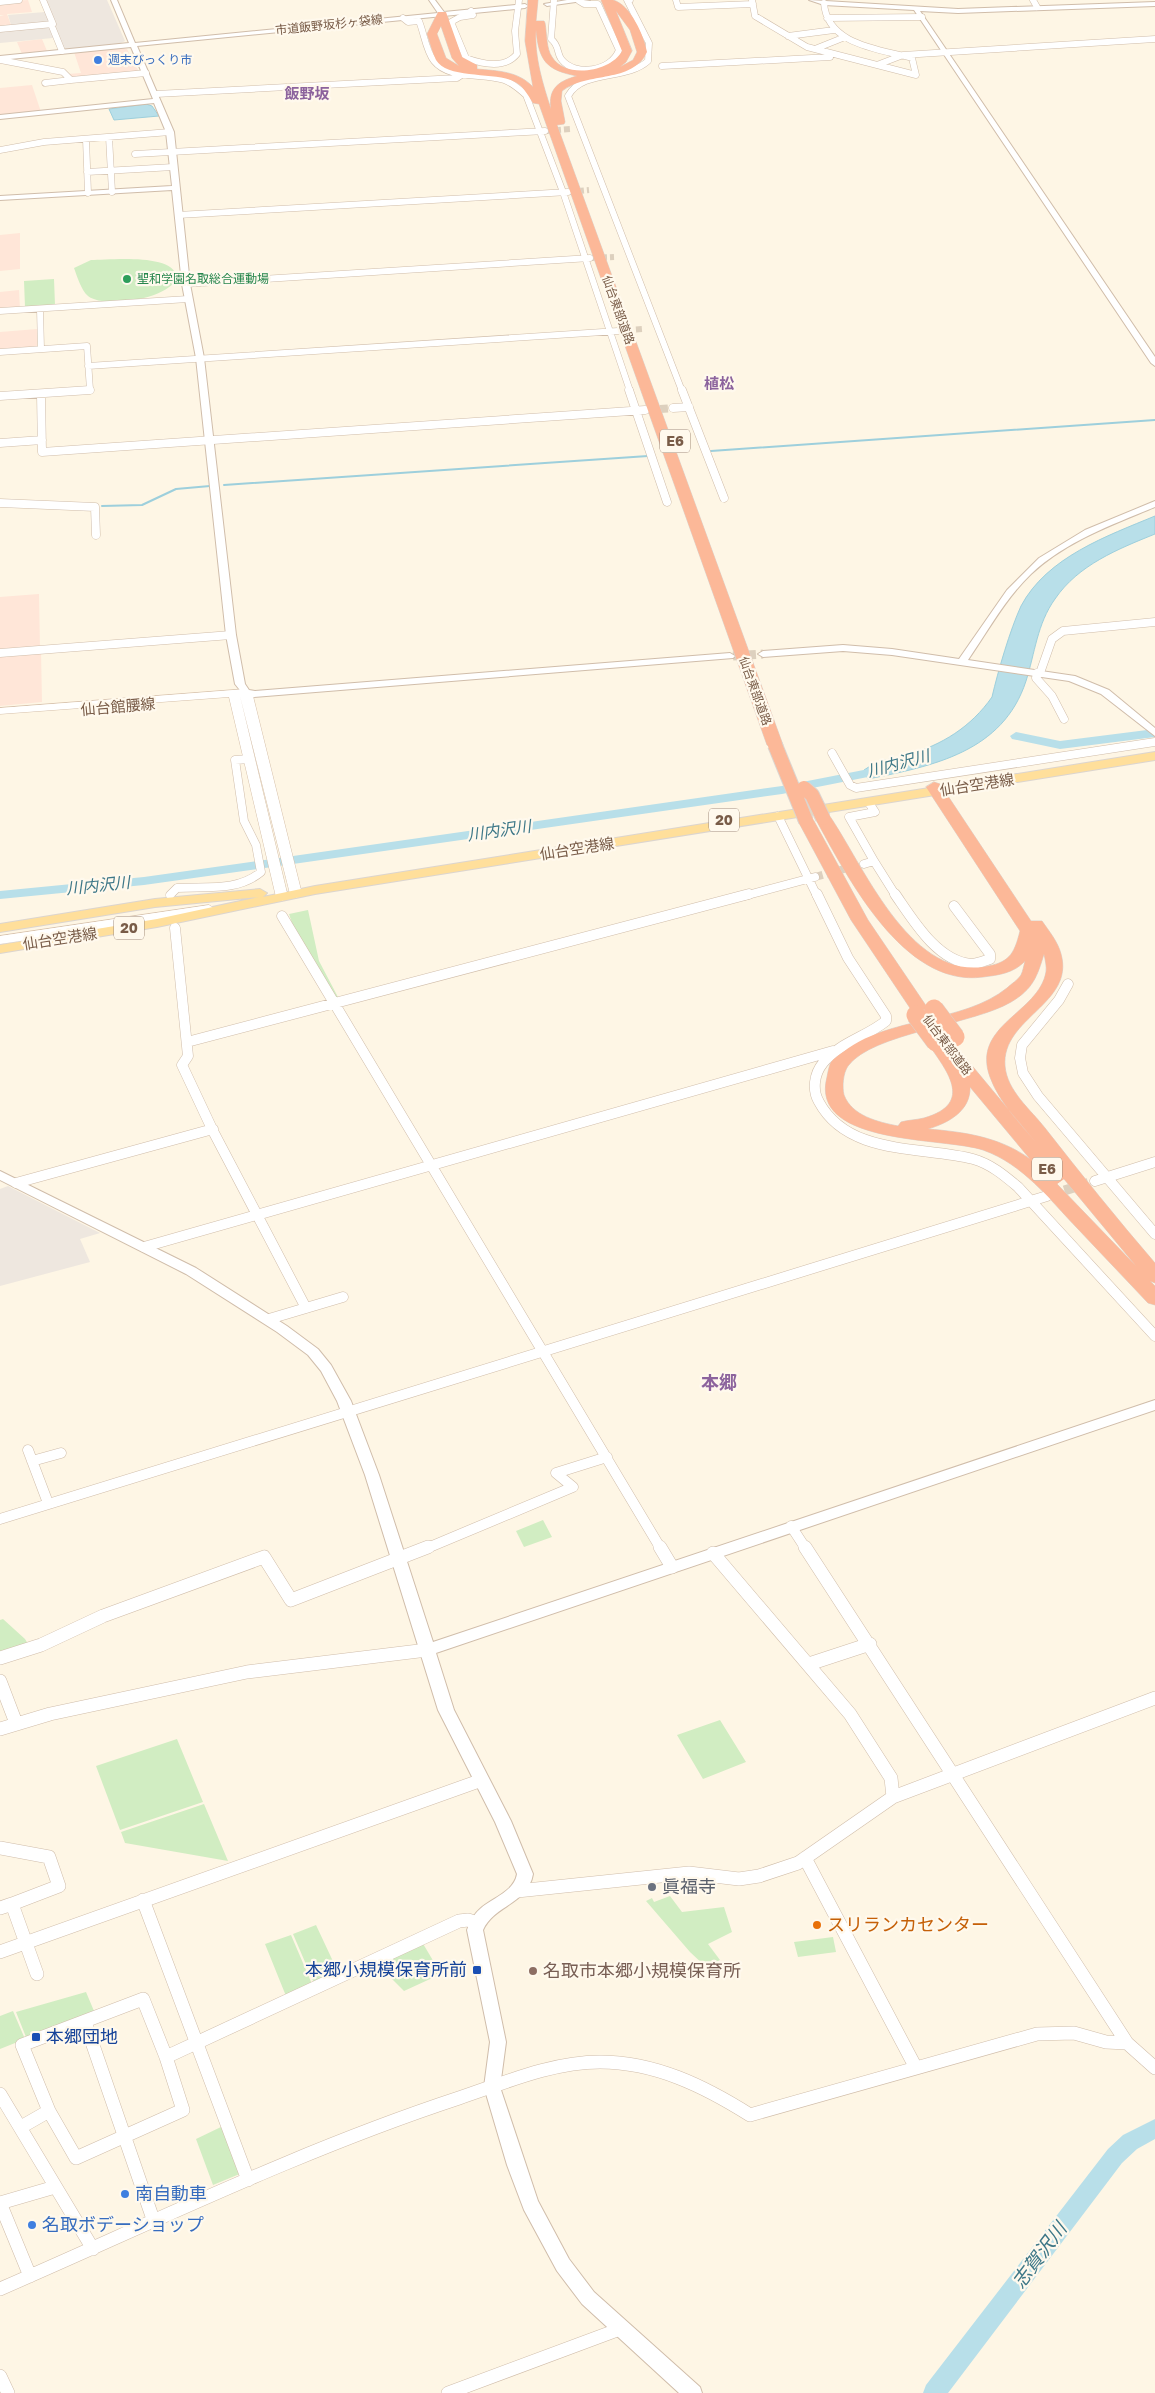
<svg xmlns="http://www.w3.org/2000/svg" width="1155" height="2393" font-family="'Golos Text','Noto Sans JP',sans-serif">
<rect width="100%" height="100%" fill="#fef6e5"/>
<path fill="#ffe6d8" d="M 28,0 L 32,12 L 7,14 L 12,28 L 0,29 L 0,16 L 4,15 L 0,15 L 0,2 Z
M 42,39 L 47,51 L 22,54 L 17,42 Z
M 122,48 L 127,49 L 138,70 L 136,72 L 70,78 L 68,74 L 81,73 L 74,52 Z
M 32,85 L 41,112 L 0,116 L 0,88 Z
M 20,233 L 20,269 L 0,271 L 0,235 Z
M 19,290 L 20,309 L 0,310 L 0,292 Z
M 37,329 L 37,348 L 0,351 L 0,332 Z
M 39,594 L 40,648 L 0,651 L 0,597 Z
M 41,651 L 42,702 L 0,706 L 0,654 Z"/>
<path fill="#eee7df" d="M 46,0 L 107,0 L 125,41 L 119,44 L 63,49 Z
M 45,12 L 50,24 L 12,28 L 8,15 Z
M 49,26 L 53,38 L 0,43 L 0,30 Z
M 8,1186 L 100,1233 L 80,1239 L 90,1262 L 0,1286 L 0,1189 Z"/>
<path fill="#d1edc2" d="M 91,260 C 110,260 173,253 177,277 C 171,299 104,309 88,296 C 81,290 77,276 74,268 Z
M 54,279 L 55,305 L 25,307 L 24,281 Z
M 308,910 L 319,961 L 339,999 L 335,1000 L 296,935 L 289,914 Z
M 543,1520 L 552,1537 L 524,1547 L 516,1531 Z
M 3,1619 L 25,1639 L 28,1644 L 0,1654 L 0,1620 Z
M 720,1720 L 746,1762 L 703,1779 L 677,1735 Z
M 177,1739 L 203,1802 L 120,1830 L 96,1766 Z
M 204,1804 L 228,1861 L 125,1843 L 121,1832 Z
M 670,1896 L 682,1912 L 724,1907 L 732,1932 L 708,1944 L 720,1960 L 706,1967 L 690,1952 L 646,1901 L 652,1898 L 654,1902 Z
M 316,1925 L 338,1972 L 314,1983 L 293,1934 Z
M 291,1935 L 312,1984 L 286,1996 L 265,1944 Z
M 833,1937 L 836,1952 L 798,1957 L 794,1942 Z
M 422,1942 L 441,1974 L 404,1991 L 377,1964 Z
M 86,1992 L 94,2011 L 26,2037 L 16,2012 Z
M 13,2011 L 25,2039 L 0,2049 L 0,2016 Z
M 223,2126 L 242,2173 L 213,2185 L 196,2139 Z"/>
<path fill="#b8dfe9" stroke="#9dcfdc" d="M 146,104 L 152,106 L 159,116 L 114,120 L 109,109 Z
M 1155,516 L 1155,534 C 1118,549 1078,565 1055,599 C 1037,624 1035,653 1026,681 C 1003,752 933,766 868,779 L 864,770 C 880,759 889,760 907,755 C 942,745 971,727 992,697 C 998,671 1010,630 1021,606 C 1047,557 1107,536 1155,516 Z"/>
<g fill="none" stroke-linecap="round" stroke-linejoin="round">
<path stroke="#9dcfdc" stroke-width="2" d="M 711,451 L 1155,420
M 224,485 L 648,456
M 102,506 L 142,505 L 176,489 L 210,486"/>
<path fill="#b8dfe9" fill-rule="evenodd" d="M 1155,729 L 1155,737 L 1060,749 L 1012,739 L 1010,736 L 1016,732 L 1060,741 Z
M 884,766 L 890,770 L 888,773 L 782,794 L 272,867 L 144,885 L 0,899 L 0,891 L 144,877 L 272,859 L 782,786 Z
M 1155,2119 L 1155,2139 L 1137,2149 L 1122,2163 L 948,2393 L 923,2393 L 926,2385 L 1108,2149 L 1123,2135 Z"/>
<path stroke="#ddd0be" stroke-width="6" stroke-dasharray="6 3" stroke-linecap="butt" d="M 546,131 L 570,129
M 569,192 L 589,190
M 592,258 L 614,257
M 618,331 L 642,329"/>
<path stroke="#ddd0be" stroke-width="8" stroke-dasharray="8 4" stroke-linecap="butt" d="M 648,410 L 673,408
M 815,877 L 855,866"/>
<path stroke="#ddd0be" stroke-width="10" stroke-dasharray="10 5" stroke-linecap="butt" d="M 1050,1195 L 1095,1181"/>
<path stroke="#ddd0be" stroke-width="9" stroke-dasharray="9 5" stroke-linecap="butt" d="M 733,656 L 763,654"/>
<defs>
<path id="minor-far3" d="M 554,0 L 551,39 C 560,46 556,53 562,60 C 575,76 611,72 619,50 L 598,4 L 584,4 L 579,1
M 630,0 L 627,0 L 649,43 L 648,61 C 626,81 583,69 568,96 L 682,391
M 676,0 L 678,7 L 753,4
M 752,0 L 755,16 L 807,47 L 916,75 L 912,58 C 879,49 827,45 824,3
M 1033,0 L 1037,7
M 0,2 L 19,0
M 471,11 L 473,15 L 460,17 L 451,22 L 466,58 C 482,64 505,69 517,54 L 515,31 L 519,0
M 403,18 L 408,22 L 419,21 C 424,33 426,51 434,61 C 449,80 483,73 504,80 C 513,83 519,89 526,95 L 563,192 L 630,391
M 827,18 L 922,17
M 51,24 L 62,51
M 0,29 L 53,24 L 43,0
M 788,36 L 834,30
M 815,49 L 845,37
M 0,60 L 63,72 L 71,80 L 146,73
M 877,65 L 903,55 L 1155,39
M 662,66 L 830,57
M 45,83 L 71,80
M 156,94 L 457,78 L 463,74
M 109,137 L 112,192
M 86,139 L 88,193
M 0,150 L 44,142 L 170,132
M 135,154 L 545,131
M 87,172 L 173,167
M 178,215 L 568,192
M 186,284 L 590,258
M 40,309 L 41,349
M 0,311 L 188,299
M 0,352 L 87,346 L 90,390 L 78,391
M 88,366 L 618,331"/>
<path id="minor-far2" d="M 629,390 L 667,502
M 682,390 L 724,498
M 41,394 L 42,452 L 645,410
M 0,396 L 90,390
M 673,408 L 689,407
M 0,443 L 42,440
M 0,503 L 95,507 L 96,535
M 0,653 L 231,635
M 1037,673 L 1036,678 L 1052,696 L 1064,719
M 1040,673 L 1052,639 L 1063,631 L 1155,622
M 832,753 L 850,785 L 856,788 L 1155,742
M 869,803 L 875,812 L 849,817 L 874,861
M 778,816 L 817,896
M 864,864 L 874,861 L 896,896
M 170,895 L 177,888 C 206,886 237,892 261,872 L 256,845 L 244,821 L 235,760 L 250,759
M 744,896 L 815,877"/>
<path id="minor-far1" d="M 817,894 L 848,958 L 886,1016 L 886,1021 C 866,1037 839,1043 823,1063 C 814,1074 812,1090 819,1102 C 848,1156 922,1146 973,1159 C 991,1164 1005,1176 1018,1187 L 1155,1336
M 895,894 C 913,920 937,961 971,964 C 977,964 984,961 990,959 L 990,954 L 954,906
M 282,916 L 661,1549
M 175,928 L 188,1056 L 182,1065 L 213,1131 L 306,1308 L 269,1319
M 1068,984 L 1059,1000 L 1022,1045 L 1020,1058 L 1023,1073 L 1038,1096 L 1155,1234
M 187,1042 L 749,894
M 1095,1181 L 1155,1162
M 16,1183 L 213,1129
M 144,1247 L 833,1051
M 306,1308 L 343,1297
M 28,1450 L 48,1503
M 32,1461 L 61,1453
M 0,1519 L 1047,1196
M 791,1526 L 806,1549
M 425,1549 L 573,1487 L 556,1473 L 607,1457"/>
<path id="minor" d="M 660,1547 L 672,1567
M 805,1547 L 1127,2043 L 1155,2068
M 713,1553 L 850,1714 L 891,1778 L 893,1797
M 0,1658 L 41,1645 L 103,1616 L 264,1557 L 291,1600 L 428,1547
M 809,1664 L 870,1644
M 0,1681 L 16,1723
M 0,1729 L 50,1714 L 247,1672 L 427,1650
M 0,1848 L 49,1857 L 59,1886 L 12,1904 L 37,1974
M 805,1858 L 916,2068
M 517,1891 L 689,1873 L 739,1879 L 759,1876 L 798,1863 L 893,1797 L 1155,1698
M 143,1900 L 248,2180
M 0,1908 L 12,1904
M 0,1952 L 482,1780
M 143,1999 L 166,2057 L 183,2110 L 76,2158 L 49,2111 L 22,2045 Z
M 85,2022 L 154,2222
M 166,2057 L 459,1921 L 468,1920 L 477,1923
M 0,2094 L 93,2249
M 21,2127 L 49,2111
M 0,2203 L 30,2276
M 0,2203 L 55,2187
M 0,2289 C 152,2223 301,2150 459,2098 C 504,2083 552,2062 600,2062 C 655,2062 704,2086 750,2115 L 1037,2034 L 1074,2033 L 1106,2042 L 1127,2043
M 0,2376 L 8,2393
M 448,2393 L 620,2329"/>
<path id="tertiary" d="M 111,0 L 117,0 L 135,43 L 438,13 L 429,0 L 435,0 L 444,12 L 525,4 L 528,6 L 525,8 L 137,46 L 174,132 L 190,284 L 204,358 L 236,635 L 245,684 L 249,690 L 255,691 L 730,653 L 735,656 L 733,658 L 243,698 L 243,694 L 235,684 L 226,635 L 196,358 L 182,284 L 172,190 L 0,200 L 0,196 L 172,186 L 166,132 L 154,103 L 0,119 L 0,115 L 153,99 L 131,47 L 0,60 L 0,56 L 129,43 Z
M 567,0 L 590,0 L 547,6 L 544,4 Z
M 809,0 L 958,9 L 1155,2 L 1155,6 L 958,13 L 920,11 L 1155,357 L 1155,366 L 1151,363 L 914,10 L 824,5 Z
M 1155,501 L 1155,507 C 1112,525 1066,541 1031,574 C 1005,599 988,631 968,660 L 1075,676 L 1109,690 L 1155,728 L 1155,736 L 1101,694 L 1069,681 L 892,655 L 843,651 L 763,657 L 758,654 L 763,651 L 843,645 L 892,649 L 959,659 L 1007,590 L 1039,558 L 1085,530 Z
M 0,1171 L 196,1268 L 287,1326 L 318,1349 L 331,1365 L 351,1401 L 379,1475 L 433,1642 L 1155,1400 L 1155,1410 L 436,1653 L 454,1710 L 511,1821 L 533,1874 C 528,1904 494,1905 483,1930 L 506,2042 L 500,2087 L 538,2201 L 569,2259 L 594,2292 L 700,2387 L 702,2393 L 679,2393 L 582,2304 L 557,2271 L 524,2210 L 507,2165 L 484,2087 L 490,2042 L 467,1930 C 470,1922 473,1915 480,1909 C 492,1898 514,1892 517,1874 L 495,1822 L 438,1710 L 365,1475 L 337,1401 L 321,1371 L 308,1355 L 277,1332 L 186,1274 L 0,1180 Z"/>
<path id="secondary" d="M 246,689 L 252,692 L 302,894 L 296,898 L 290,894 L 240,696 L 288,897 L 282,901 L 276,897 L 229,697 L 0,714 L 0,708 Z
M 209,905 L 215,909 L 213,912 L 0,944 L 0,936 Z"/>
<path id="primary" d="M 1155,752 L 1155,760 L 315,894 L 157,927 L 0,953 L 0,945 L 157,919 L 259,897 L 155,907 L 0,932 L 0,924 L 155,899 L 260,889 L 267,893 L 263,897 L 315,886 Z"/>
<path id="motorway" d="M 528,0 L 538,0 L 536,21 L 544,21 L 545,23 C 547,34 546,48 552,57 C 565,79 611,72 622,51 L 601,0 C 605,0 610,0 613,0 C 631,5 644,36 647,52 C 632,84 588,71 562,91 L 561,101 L 565,122 L 564,124 L 557,125 L 783,745 L 780,748 L 775,750 L 767,745 L 539,104 L 533,103 C 527,94 523,85 513,81 C 494,72 447,79 436,60 C 432,52 430,42 427,34 L 438,12 L 446,12 L 462,57 L 477,65 L 477,69 C 498,71 518,71 533,87 L 525,41 ZM 616,11 L 630,30 L 637,52 L 633,60 L 620,67 L 626,62 L 632,51 ZM 441,26 L 452,58 L 459,66 L 446,58 L 437,34 ZM 536,30 C 539,61 546,70 577,76 C 559,81 548,88 551,109 C 543,85 534,56 536,30 Z
M 934,782 L 940,784 L 1031,921 L 1042,921 C 1049,931 1058,942 1061,954 C 1075,1004 1001,1018 1005,1066 C 1007,1091 1031,1110 1045,1128 C 1081,1174 1117,1219 1155,1263 L 1155,1283 L 1150,1281 L 1155,1286 L 1155,1305 L 1148,1303 C 1125,1278 1101,1254 1078,1229 C 1049,1199 1023,1164 983,1150 C 945,1137 809,1146 827,1077 C 828,1072 829,1066 831,1062 C 834,1058 839,1055 843,1052 C 889,1016 962,1024 1007,988 C 1011,984 1018,980 1021,975 C 1023,971 1024,965 1025,961 C 1014,973 999,975 983,977 C 903,988 847,876 815,818 L 817,815 L 829,815 C 863,864 908,977 983,967 C 1009,963 1014,955 1020,931 L 926,787 ZM 1044,954 C 1045,959 1047,967 1046,972 C 1039,1013 971,1025 990,1077 C 1000,1105 1025,1128 1043,1151 L 964,1056 L 956,1055 C 948,1045 943,1035 930,1038 L 927,1042 C 945,1069 976,1103 924,1118 C 916,1120 908,1120 901,1122 L 898,1126 C 878,1122 852,1116 844,1095 C 842,1087 843,1073 848,1066 C 872,1033 972,1025 1011,1002 C 1033,989 1037,977 1044,954 ZM 970,1087 L 1030,1159 C 1000,1137 964,1132 928,1129 C 948,1123 971,1111 970,1087 ZM 1064,1179 L 1136,1266 L 1057,1184 Z
M 806,816 L 812,818 L 814,821 L 868,920 L 931,1013 L 928,1017 L 916,1017 L 851,920 L 798,821 L 800,818 Z"/>
</defs>
<use href="#minor-far3" stroke="#d0bdaa" stroke-width="7"/>
<use href="#minor-far2" stroke="#d0bdaa" stroke-width="9"/>
<use href="#minor-far1" stroke="#d0bdaa" stroke-width="11"/>
<use href="#minor" stroke="#d0bdaa" stroke-width="14"/>
<use href="#tertiary" stroke="#d0bdaa" stroke-width="2"/>
<use href="#secondary" stroke="#d6c0aa" stroke-width="1"/>
<use href="#primary" stroke="#dcd5cf" stroke-width="2"/>
<use href="#motorway" stroke="#dcd5cf" stroke-width="1"/>
<use href="#minor-far3" stroke="#fff" stroke-width="6"/>
<use href="#minor-far2" stroke="#fff" stroke-width="8"/>
<use href="#minor-far1" stroke="#fff" stroke-width="10"/>
<use href="#minor" stroke="#fff" stroke-width="13"/>
<use href="#tertiary" fill="#fff" fill-rule="evenodd"/>
<use href="#secondary" fill="#fff" fill-rule="evenodd"/>
<use href="#primary" fill="#ffdf9b" fill-rule="evenodd"/>
<use href="#motorway" fill="#fcb898" fill-rule="evenodd"/>
<defs>
<path id="motorway-bridge-far1" d="M 775,745 L 806,821
M 804,788 L 812,795 L 823,818"/>
<path id="motorway-bridge" d="M 934,1009 L 955,1037
M 916,1015 L 936,1042"/>
</defs>
<use href="#motorway-bridge-far1" stroke="#dcd5cf" stroke-width="16" stroke-linecap="butt"/>
<use href="#motorway-bridge" stroke="#dcd5cf" stroke-width="20" stroke-linecap="butt"/>
<use href="#motorway-bridge-far1" stroke="#fcb898" stroke-width="14"/>
<use href="#motorway-bridge" stroke="#fcb898" stroke-width="19"/>
</g>
<g fill="#3f7fe0" stroke="#fff9ed" stroke-width="2">
<circle cx="98" cy="60" r="5"/>
<circle cx="125" cy="2194" r="5"/>
<circle cx="32" cy="2225" r="5"/>
</g>
<circle fill="#2e9e5b" stroke="#fff9ed" stroke-width="2" cx="127" cy="279" r="5"/>
<circle fill="#6b7280" stroke="#fff9ed" stroke-width="2" cx="652" cy="1887" r="5"/>
<circle fill="#e8710a" stroke="#fff9ed" stroke-width="2" cx="817" cy="1925" r="5"/>
<g fill="#1a4fb4" stroke="#fff9ed" stroke-width="2">
<rect x="472" y="1965" width="10" height="10" rx="2.5"/>
<rect x="31" y="2032" width="10" height="10" rx="2.5"/>
</g>
<circle fill="#8d6e63" stroke="#fff9ed" stroke-width="2" cx="533" cy="1971" r="5"/>
<g text-anchor="middle" stroke-width="4.5" stroke-linejoin="round" paint-order="stroke">
<g font-size="12" fill="#795c48" stroke="#fff9ed">
<text transform="translate(329 25) rotate(-6)" y="4">市道飯野坂杉ヶ袋線</text>
<text transform="translate(618 310) rotate(70)" y="4">仙台東部道路</text>
<text transform="translate(755 691) rotate(70)" y="4">仙台東部道路</text>
<text transform="translate(947 1045) rotate(53)" y="4">仙台東部道路</text>
</g>
<g font-size="12" fill="#366cbe" stroke="#fff9ed" text-anchor="start">
<text x="108" y="64">週末びっくり市</text>
</g>
<g font-size="12" fill="#27864d" stroke="#fff9ed" text-anchor="start">
<text x="137" y="283">聖和学園名取総合運動場</text>
</g>
<g fill="#fff9ed" stroke="#a18b7a" stroke-width="1">
<rect x="660" y="429.5" width="30" height="23" rx="4"/>
<rect x="709" y="808.5" width="30" height="23" rx="4"/>
<rect x="114" y="916.5" width="30" height="23" rx="4"/>
<rect x="1032" y="1157.5" width="30" height="23" rx="4"/>
</g>
<g font-size="14" font-weight="bold" fill="#795c48">
<text x="675" y="446">E6</text>
<text x="724" y="825">20</text>
<text x="129" y="933">20</text>
<text x="1047" y="1174">E6</text>
</g>
<g font-size="15" font-weight="bold" fill="#8c639d" stroke="#fff9ed">
<text x="307" y="99">飯野坂</text>
<text x="719" y="389">植松</text>
</g>
<g font-size="15" fill="#795c48" stroke="#fff9ed">
<text transform="translate(118 707) rotate(-5)" y="5">仙台館腰線</text>
<text transform="translate(977 785) rotate(-9)" y="5">仙台空港線</text>
<text transform="translate(577 849) rotate(-9)" y="5">仙台空港線</text>
<text transform="translate(60 939) rotate(-9)" y="5">仙台空港線</text>
</g>
<g font-size="16" font-style="italic" fill="#3d7787" stroke="#fff9ed">
<text transform="translate(898 763) rotate(-15)" y="6">川内沢川</text>
<text transform="translate(499 830) rotate(-8)" y="6">川内沢川</text>
<text transform="translate(98 885) rotate(-6)" y="6">川内沢川</text>
</g>
<g font-size="18" font-weight="bold" fill="#8c639d" stroke="#fff9ed">
<text x="719" y="1389">本郷</text>
</g>
<g font-size="18" fill="#5b616d" stroke="#fff9ed" text-anchor="start">
<text x="662" y="1893">眞福寺</text>
</g>
<g font-size="18" fill="#c56008" stroke="#fff9ed" text-anchor="start">
<text x="827" y="1931">スリランカセンター</text>
</g>
<g font-size="18" fill="#164399" stroke="#fff9ed" text-anchor="end">
<text x="467" y="1976">本郷小規模保育所前</text>
<text x="46" y="2043" text-anchor="start">本郷団地</text>
</g>
<g font-size="18" fill="#785e54" stroke="#fff9ed" text-anchor="start">
<text x="543" y="1977">名取市本郷小規模保育所</text>
</g>
<g font-size="18" fill="#366cbe" stroke="#fff9ed" text-anchor="start">
<text x="135" y="2200">南自動車</text>
<text x="42" y="2231">名取ボデーショップ</text>
</g>
<g font-size="19" font-style="italic" fill="#3d7787" stroke="#fff9ed">
<text transform="translate(1039 2255) rotate(-53)" y="7">志賀沢川</text>
</g>
</g>
</svg>
